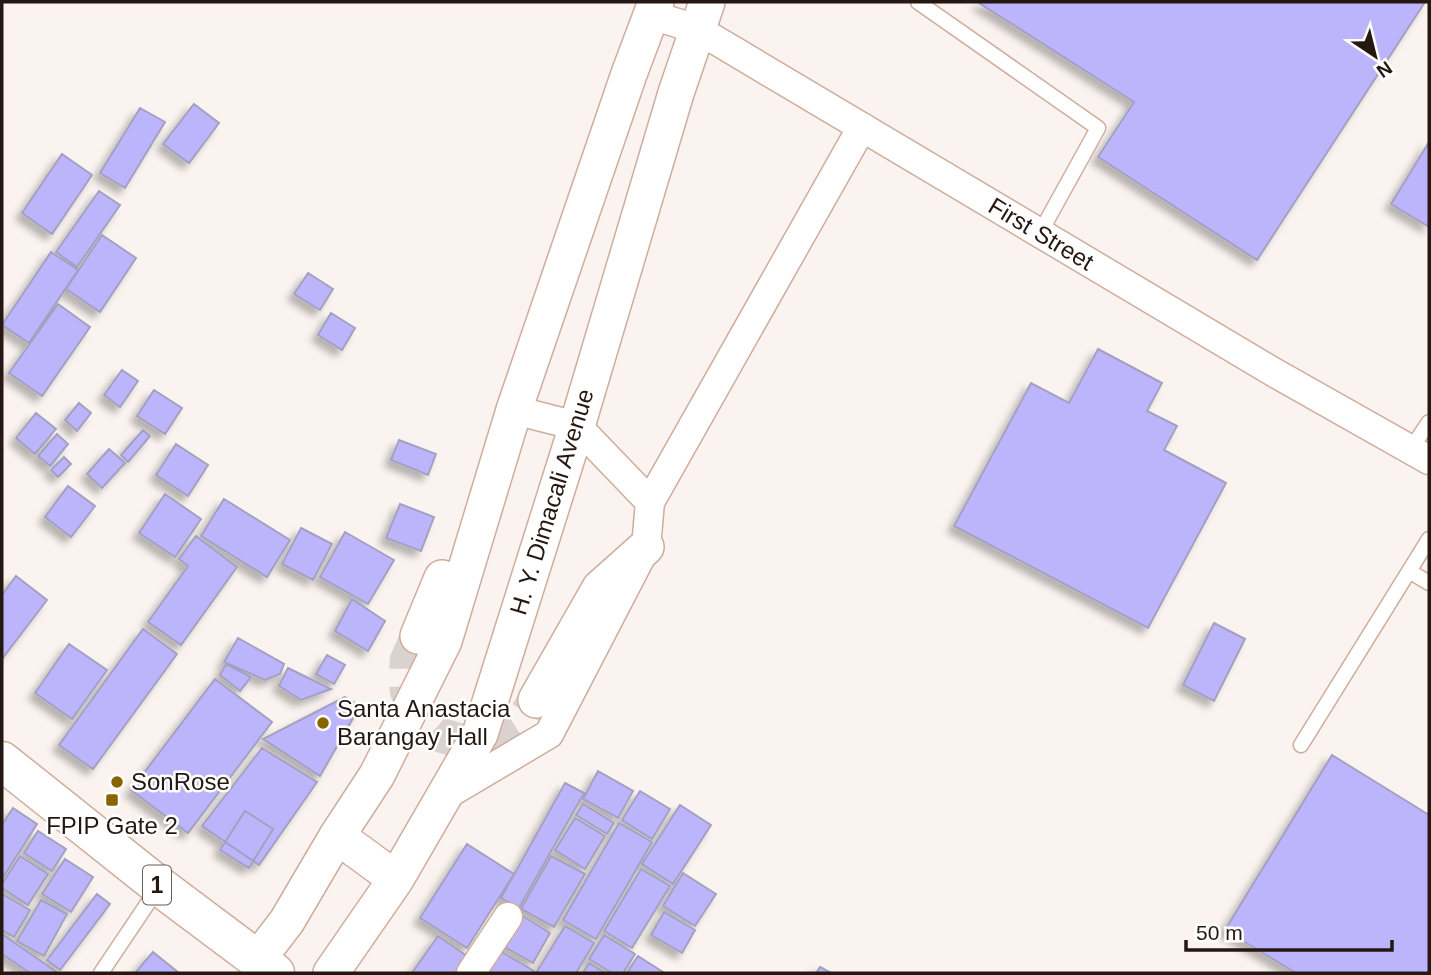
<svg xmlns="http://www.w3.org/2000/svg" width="1431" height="975" font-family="Arial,sans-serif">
<defs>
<filter id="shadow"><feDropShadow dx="-6" dy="6" stdDeviation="3.5" flood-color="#0004"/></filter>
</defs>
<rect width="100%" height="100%" fill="#faf3ef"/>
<path fill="#bdb5fb" stroke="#a3a0c1" stroke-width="2" filter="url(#shadow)" d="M 980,2 L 1425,2 L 1257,260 L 1098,157 L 1134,102 L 979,3 Z
M 194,104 L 219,123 L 189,163 L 163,144 Z
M 140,108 L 165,122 L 125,188 L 100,173 Z
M 1429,142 L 1429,227 L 1391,204 Z
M 62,154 L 92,175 L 52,234 L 22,213 Z
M 99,191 L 120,205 L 77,267 L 56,252 Z
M 102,235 L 136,258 L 100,312 L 66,289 Z
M 51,252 L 78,270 L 29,343 L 2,325 Z
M 308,273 L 333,289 L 320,310 L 294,294 Z
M 58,304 L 90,327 L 42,396 L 9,373 Z
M 331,313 L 355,328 L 342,350 L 318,335 Z
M 1098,349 L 1162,383 L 1147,411 L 1177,426 L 1164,450 L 1226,483 L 1148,628 L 954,526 L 1031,383 L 1069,403 Z
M 122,370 L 138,381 L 120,407 L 104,395 Z
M 154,390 L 182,408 L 165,434 L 137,416 Z
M 79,403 L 91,413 L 77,431 L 65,420 Z
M 36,413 L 56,429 L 35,454 L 16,438 Z
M 143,430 L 150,436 L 128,462 L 121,455 Z
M 57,434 L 68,444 L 50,466 L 38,456 Z
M 399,440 L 436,454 L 428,475 L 391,460 Z
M 176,444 L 208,465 L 188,496 L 156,475 Z
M 109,449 L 125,463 L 102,488 L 87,474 Z
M 64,457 L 71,464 L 58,477 L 51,470 Z
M 68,486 L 95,506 L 71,537 L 45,517 Z
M 165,494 L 201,519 L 175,557 L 139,533 Z
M 224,499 L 290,540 L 267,577 L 201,536 Z
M 400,504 L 434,517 L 421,551 L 386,538 Z
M 301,528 L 332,544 L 313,580 L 282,564 Z
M 345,532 L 394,560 L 368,604 L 320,577 Z
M 196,536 L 237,567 L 181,645 L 148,622 L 188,566 L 179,559 Z
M 16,576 L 47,600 L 2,659 L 2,595 Z
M 352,599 L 385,621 L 368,651 L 335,631 Z
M 1214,623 L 1245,639 L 1214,701 L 1183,685 Z
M 143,629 L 177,654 L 93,769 L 59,745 Z
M 238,638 L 284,664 L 280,674 L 265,680 L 224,662 Z
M 69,644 L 107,670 L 72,719 L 35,693 Z
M 327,655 L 345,665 L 334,684 L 316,674 Z
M 226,664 L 251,677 L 240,691 L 220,675 Z
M 288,668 L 331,689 L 301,700 L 279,686 Z
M 215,679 L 272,722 L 188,833 L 131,790 Z
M 345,697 L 360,706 L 320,776 L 263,739 Z
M 262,748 L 317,782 L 259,865 L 202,826 Z
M 1332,755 L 1429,815 L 1429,973 L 1296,973 L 1225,930 Z
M 598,771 L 633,791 L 618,818 L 583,799 Z
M 565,783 L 584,793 L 519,908 L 501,898 Z
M 640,791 L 670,809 L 652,839 L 622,820 Z
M 583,804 L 614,823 L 607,834 L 576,815 Z
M 680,805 L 711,825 L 673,884 L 642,864 Z
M 13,808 L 37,824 L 2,879 L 2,825 Z
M 245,811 L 273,829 L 249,868 L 220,850 Z
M 575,818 L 605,836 L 585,869 L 555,850 Z
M 619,823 L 652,842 L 596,939 L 563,920 Z
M 38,831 L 66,849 L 52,871 L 24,853 Z
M 467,844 L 514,874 L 467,948 L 420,918 Z
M 20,856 L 48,874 L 28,905 L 2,888 L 2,884 Z
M 551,856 L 585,874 L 554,927 L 521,909 Z
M 65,859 L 93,877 L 71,912 L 42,894 Z
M 641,869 L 670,886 L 632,948 L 604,931 Z
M 683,873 L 716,894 L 695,926 L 663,906 Z
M 2,894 L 30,910 L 14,937 L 2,930 Z
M 97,894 L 110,904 L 60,970 L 47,960 Z
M 41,900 L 67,914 L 44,956 L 17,941 Z
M 664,912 L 695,930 L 682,953 L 651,935 Z
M 518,913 L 550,933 L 533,963 L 499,944 Z
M 565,926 L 594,943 L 576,973 L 536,973 Z
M 2,934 L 58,973 L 30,973 L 2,954 Z
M 604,935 L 635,954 L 623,973 L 612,973 L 589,959 Z
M 438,936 L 467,956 L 455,973 L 412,973 Z
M 495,948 L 534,971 L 532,973 L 485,973 Z
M 153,952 L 179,973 L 135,973 Z
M 638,956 L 663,972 L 663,973 L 627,973 Z
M 589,963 L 605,973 L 583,973 Z
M 820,967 L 831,973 L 816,973 Z"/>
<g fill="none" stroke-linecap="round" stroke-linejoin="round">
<path stroke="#dad2ce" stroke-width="35" stroke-dasharray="35 18" stroke-linecap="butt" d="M 418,636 L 407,661 L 407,690 L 418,716 L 440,735 L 468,743 L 496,739 L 521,723 L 536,700"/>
<defs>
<path id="service" d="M 918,2 L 1098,128 L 1040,233
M 1411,449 L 1429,422
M 1409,571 L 1429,583
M 1301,745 L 1429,539
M 101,973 L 158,888"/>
<path id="minor" d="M 651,15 L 697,29 L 1275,373 L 1429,460
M 514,410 L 577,426 L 650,502
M 443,797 L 549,734 L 646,547 L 650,502 L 862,127
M 471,973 L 508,917"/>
<path id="tertiary" d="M 418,636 L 442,578
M 536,700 L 600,588 L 646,547
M 337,836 L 396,879
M 258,959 L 287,921 L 337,836 L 377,775 L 444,641 L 514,410 L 629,74 L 656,2
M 331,973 L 396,879 L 480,734 L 577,426 L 676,93 L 707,2"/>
<path id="trunk" d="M 2,761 L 159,886 L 275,973"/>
</defs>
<use href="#service" stroke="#cfad9c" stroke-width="17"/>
<use href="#minor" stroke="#cfad9c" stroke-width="31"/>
<use href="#tertiary" stroke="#cfad9c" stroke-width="38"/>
<use href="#trunk" stroke="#cfad9c" stroke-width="41"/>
<use href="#service" stroke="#fff" stroke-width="14"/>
<use href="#minor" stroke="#fff" stroke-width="28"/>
<use href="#tertiary" stroke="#fff" stroke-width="35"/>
<use href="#trunk" stroke="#fff" stroke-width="38"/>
</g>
<g fill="#866500" stroke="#fff" stroke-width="2.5">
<circle cx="323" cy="723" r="7"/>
<circle cx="117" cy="782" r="7"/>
<rect x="105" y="793" width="14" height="14" rx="3.5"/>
</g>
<g text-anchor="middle" stroke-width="5" stroke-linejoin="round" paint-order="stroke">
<rect fill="#fff" stroke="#665d59" stroke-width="2" x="143" y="865.5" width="28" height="39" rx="5"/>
<g font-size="23" font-weight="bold" fill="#251812">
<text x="157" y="893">1</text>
</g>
<g font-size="24" fill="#251812" stroke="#fff">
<text transform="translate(1041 234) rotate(31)" y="8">First Street</text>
<text transform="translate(552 502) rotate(-73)" y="8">H. Y. Dimacali Avenue</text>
</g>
<g font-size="24" fill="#251812" stroke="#fff" text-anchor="start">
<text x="337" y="717">Santa Anastacia<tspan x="337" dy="28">Barangay Hall</tspan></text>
<text x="131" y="790">SonRose</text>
<text x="112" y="834" text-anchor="middle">FPIP Gate 2</text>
</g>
</g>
<rect width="1431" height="975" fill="none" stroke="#251812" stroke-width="7"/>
<g transform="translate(1375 56) rotate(145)" stroke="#ffffff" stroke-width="5" paint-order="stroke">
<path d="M0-5L12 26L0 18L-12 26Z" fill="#251812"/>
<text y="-10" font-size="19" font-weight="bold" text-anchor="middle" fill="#251812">N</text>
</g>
<path d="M1186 940v10h206v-10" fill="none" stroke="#251812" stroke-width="3.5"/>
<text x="1196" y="940" font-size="21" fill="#251812" stroke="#ffffff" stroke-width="5" paint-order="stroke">50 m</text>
</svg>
